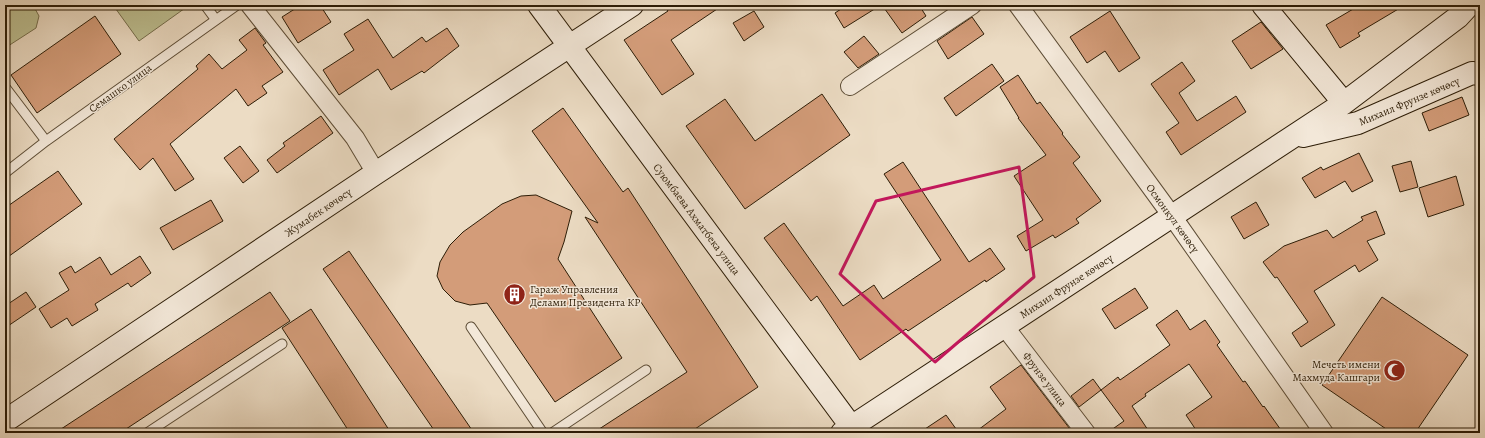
<svg xmlns="http://www.w3.org/2000/svg" width="1485" height="438" font-family="Alegreya,serif">
<rect width="100%" height="100%" fill="#ecdcc4"/>
<filter id="stains"><feTurbulence type="fractalNoise" baseFrequency=".005" numOctaves="4"/><feColorMatrix values="0 0 0 0 .2 0 0 0 0 .09 0 0 0 0 .02 0 0 0 .5 -.17"/></filter>
<radialGradient id="worn" r=".72"><stop offset=".6" stop-color="#630" stop-opacity="0"/><stop offset="1" stop-color="#630" stop-opacity=".3"/></radialGradient>
<path fill="#bdbf91" stroke="#756e4c" d="M 5,5 L 33,5 L 39,16 L 36,28 L 5,48 Z
M 113,5 L 187,5 L 188,6 L 139,41 Z"/>
<path fill="#d39c79" stroke="#2d1d07" d="M 301,5 L 320,5 L 331,22 L 298,43 L 282,17 Z
M 664,5 L 723,5 L 671,40 L 694,74 L 662,95 L 624,40 L 668,11 Z
M 847,5 L 881,5 L 844,28 L 835,13 Z
M 882,5 L 919,5 L 926,16 L 902,33 Z
M 1360,5 L 1405,5 L 1358,33 L 1360,36 L 1340,48 L 1326,25 Z
M 754,11 L 764,27 L 744,41 L 733,23 Z
M 1110,11 L 1140,58 L 1119,72 L 1105,51 L 1087,63 L 1070,37 Z
M 95,16 L 121,54 L 37,113 L 11,75 Z
M 972,17 L 984,34 L 948,59 L 937,41 Z
M 368,19 L 393,58 L 422,37 L 426,42 L 447,28 L 459,46 L 424,73 L 422,71 L 391,90 L 378,69 L 339,95 L 323,70 L 354,50 L 344,34 Z
M 1261,22 L 1283,49 L 1251,69 L 1232,41 Z
M 255,28 L 266,43 L 263,45 L 283,72 L 262,86 L 267,93 L 248,106 L 236,89 L 170,144 L 194,179 L 175,191 L 153,158 L 140,170 L 114,139 L 198,69 L 196,66 L 209,54 L 222,69 L 247,50 L 239,40 Z
M 864,36 L 879,54 L 858,68 L 844,52 Z
M 1182,62 L 1195,81 L 1179,93 L 1197,121 L 1236,96 L 1246,112 L 1181,155 L 1166,132 L 1179,123 L 1151,84 Z
M 992,64 L 1004,81 L 956,116 L 944,98 Z
M 1018,75 L 1037,104 L 1040,102 L 1063,133 L 1062,134 L 1080,157 L 1073,163 L 1101,201 L 1076,219 L 1079,223 L 1055,238 L 1053,235 L 1026,251 L 1017,236 L 1043,220 L 1014,176 L 1046,155 L 1018,118 L 1019,118 L 1000,87 Z
M 822,94 L 850,135 L 745,209 L 686,126 L 725,99 L 755,141 Z
M 1462,97 L 1469,115 L 1429,131 L 1422,113 Z
M 563,108 L 623,192 L 628,188 L 758,387 L 689,433 L 593,433 L 687,372 L 585,217 L 598,223 L 532,131 Z
M 321,116 L 333,133 L 277,173 L 267,160 L 285,146 L 283,143 Z
M 240,146 L 259,171 L 243,183 L 224,158 Z
M 1359,153 L 1373,181 L 1352,192 L 1345,181 L 1315,198 L 1302,178 L 1321,167 L 1323,170 Z
M 1411,161 L 1418,187 L 1400,192 L 1392,166 Z
M 903,162 L 969,262 L 990,248 L 1005,269 L 986,282 L 985,280 L 908,331 L 906,329 L 860,360 L 817,296 L 811,301 L 764,238 L 784,223 L 843,306 L 874,285 L 883,299 L 941,260 L 884,174 Z
M 58,171 L 82,204 L 5,259 L 5,208 Z
M 1456,176 L 1464,205 L 1428,217 L 1419,188 Z
M 536,195 L 572,211 L 564,242 L 558,259 L 622,358 L 555,402 L 487,303 L 470,305 L 455,301 L 443,289 L 437,276 L 440,262 L 450,245 L 463,232 L 502,204 L 521,196 Z
M 211,200 L 223,221 L 173,250 L 160,228 Z
M 1256,202 L 1269,225 L 1244,239 L 1231,217 Z
M 1376,211 L 1385,234 L 1367,241 L 1378,260 L 1359,272 L 1355,265 L 1314,291 L 1335,325 L 1301,347 L 1292,333 L 1308,322 L 1277,277 L 1275,278 L 1263,262 L 1284,246 L 1327,230 L 1333,238 L 1363,220 L 1361,217 Z
M 349,251 L 474,433 L 436,433 L 323,269 Z
M 140,256 L 151,273 L 131,287 L 128,283 L 95,304 L 98,310 L 72,326 L 67,318 L 51,328 L 39,309 L 69,290 L 59,273 L 71,266 L 75,273 L 100,257 L 111,275 Z
M 1135,288 L 1148,308 L 1115,329 L 1102,309 Z
M 26,292 L 36,307 L 5,328 L 5,306 Z
M 270,292 L 290,321 L 120,433 L 55,433 Z
M 1382,297 L 1468,355 L 1415,433 L 1392,433 L 1322,385 Z
M 311,309 L 391,433 L 350,433 L 282,328 Z
M 1177,310 L 1190,330 L 1205,320 L 1220,342 L 1217,345 L 1243,382 L 1245,381 L 1263,407 L 1264,406 L 1283,433 L 1198,433 L 1186,415 L 1212,397 L 1189,364 L 1145,394 L 1146,396 L 1132,406 L 1150,433 L 1107,433 L 1124,421 L 1101,390 L 1118,377 L 1120,380 L 1170,345 L 1156,325 Z
M 1021,365 L 1073,433 L 974,433 L 1006,409 L 990,387 Z
M 1093,379 L 1101,390 L 1079,407 L 1071,396 Z
M 946,415 L 959,433 L 919,433 Z"/>
<g fill="none" stroke-linecap="round" stroke-linejoin="round">
<defs>
<path id="lane" d="M 205,5 L 216,20
M 5,87 L 46,141
M 5,173 L 46,141 L 237,5
M 471,327 L 543,433
M 147,433 L 282,344
M 552,433 L 646,370"/>
<path id="street" d="M 250,5 L 355,138 L 376,173
M 1018,5 L 1172,216 L 1324,433
M 850,86 L 972,5
M 1004,326 L 1086,433"/>
<path id="secondary" d="M 539,5 L 856,433
M 1344,103 L 1458,17 L 1469,5
M 1303,136 L 1358,123 L 1472,73 L 1480,74
M 5,421 L 376,173 L 632,5
M 842,433 L 1344,103 L 1263,5"/>
</defs>
<use href="#lane" stroke="#5d4d36" stroke-width="11"/>
<use href="#street" stroke="#5d4d36" stroke-width="20"/>
<use href="#secondary" stroke="#2d1d07" stroke-width="24"/>
<use href="#lane" stroke="#f3e8d9" stroke-width="9"/>
<use href="#street" stroke="#f3e8d9" stroke-width="18"/>
<use href="#secondary" stroke="#f3e8d9" stroke-width="22"/>
</g>
<path fill="none" stroke="#c2185b" stroke-width="3" stroke-linejoin="round" d="M 1019,167 L 1034,277 L 935,362 L 840,274 L 876,201 Z"/>
<defs>
<symbol id="building-disc" viewBox="-11 -11 22 22"><circle r="9.5" fill="#8f2418" stroke="#f3e8d9"/><path d="M-4-6H4V6H1V3H-1V6H-4ZM-2.5-4.3h1.7v1.8h-1.7ZM.8-4.3h1.7v1.8H.8ZM-2.5-1h1.7V.8h-1.7ZM.8-1h1.7V.8H.8Z" fill="#fff"/></symbol>
<symbol id="mosque-disc" viewBox="-11 -11 22 22"><circle r="9.5" fill="#8f2418" stroke="#f3e8d9"/><path d="M3.5-4.9A6 6 0 1 0 3.5 4.9A5 5 0 1 1 3.5-4.9Z" fill="#fff"/></symbol>
</defs>
<g fill-rule="evenodd">
<use href="#building-disc" x="502" y="282" width="25" height="25"/>
<use href="#mosque-disc" x="1382" y="358" width="25" height="25"/>
</g>
<g text-anchor="middle" stroke-width="3" stroke-linejoin="round" paint-order="stroke">
<g font-size="11" fill="#2d1d07" stroke="#f3e8d9">
<text transform="translate(120 88) rotate(-36)" y="4">Семашко улица</text>
<text transform="translate(1409 101) rotate(-23)" y="4">Михаил Фрунзе көчөсү</text>
<text transform="translate(318 212) rotate(-34)" y="4">Жумабек көчөсү</text>
<text transform="translate(1173 218) rotate(54)" y="4">Осмонкул көчөсү</text>
<text transform="translate(697 219) rotate(53)" y="4">Суюмбаева Ахматбека улица</text>
<text transform="translate(1066 286) rotate(-33)" y="4">Михаил Фрунзе көчөсү</text>
<text transform="translate(1045 379) rotate(53)" y="4">Фрунзе улица</text>
</g>
<g font-size="11" fill="#2d1d07" stroke="#f3e8d9" text-anchor="start">
<text x="530" y="293">Гараж Управления<tspan x="530" dy="13">Делами Президента КР</tspan></text>
<text x="1380" y="368" text-anchor="end">Мечеть имени<tspan x="1380" dy="13">Махмуда Кашгари</tspan></text>
</g>
</g>
<rect width="1485" height="438" fill="none" stroke="#ecdcc4" stroke-width="20"/>
<rect x="6" y="6" width="1473" height="426" fill="none" stroke="#2d1d07" stroke-width="2"/>
<rect x="10" y="10" width="1465" height="418" fill="none" stroke="#2d1d07"/>
<rect width="100%" height="100%" filter="url(#stains)"/>
<rect width="100%" height="100%" fill="url(#worn)"/>
</svg>
